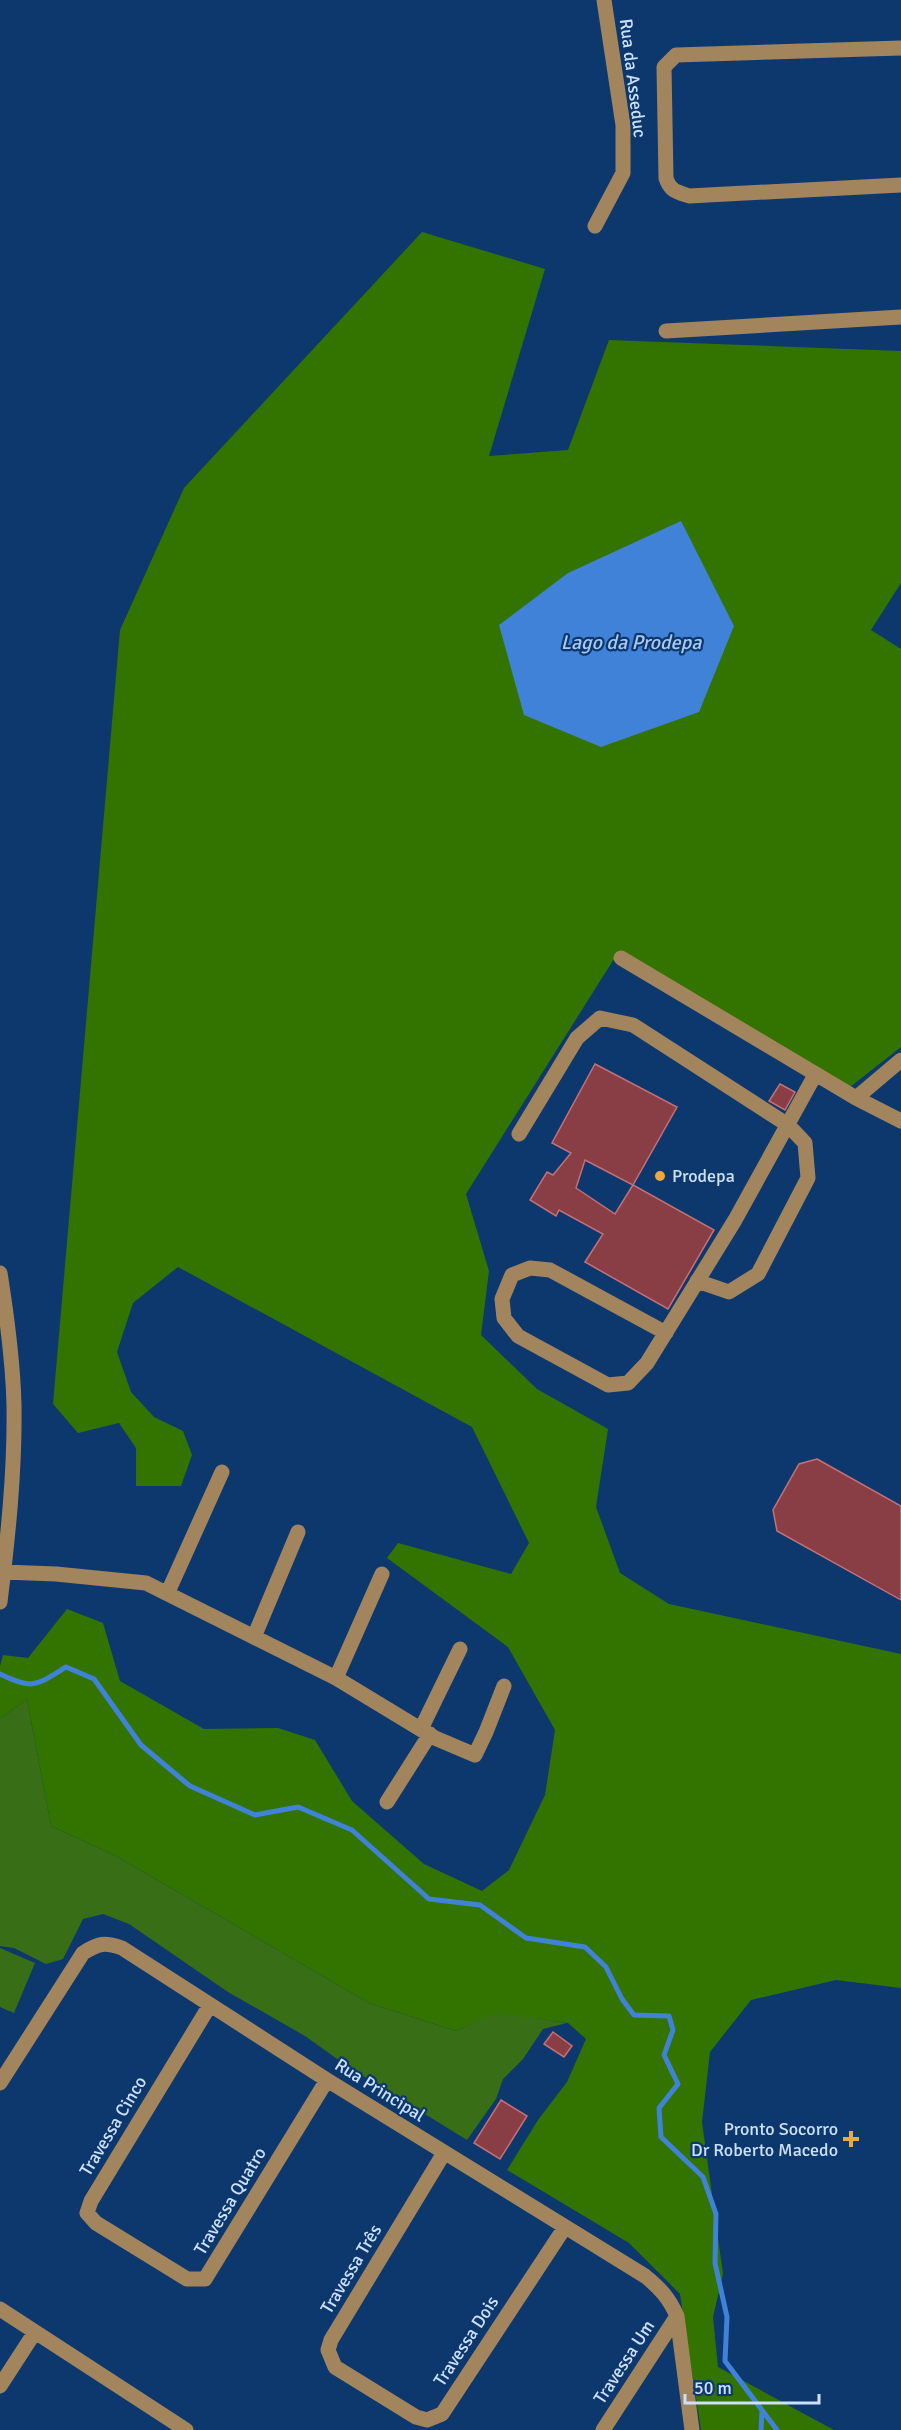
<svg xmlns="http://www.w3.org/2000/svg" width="901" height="2430" font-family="Signika,sans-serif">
<rect width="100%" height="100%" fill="#0d386e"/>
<path fill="#376e16" d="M 27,1699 L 51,1826 L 116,1856 L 369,2003 L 456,2031 L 496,2012 L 567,2023 L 543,2029 L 523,2059 L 503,2079 L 496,2099 L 467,2140 L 347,2066 L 305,2036 L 228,1992 L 129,1924 L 103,1914 L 83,1919 L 63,1959 L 46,1964 L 14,1948 L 0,1946 L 0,1719 Z
M 0,1948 L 35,1963 L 14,2013 L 0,2007 Z"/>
<path fill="#337300" d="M 422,232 L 545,269 L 489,456 L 568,450 L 609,340 L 901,351 L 901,583 L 871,630 L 901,649 L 901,1047 L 845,1091 L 619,951 L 466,1194 L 489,1271 L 481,1335 L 537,1389 L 608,1429 L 596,1507 L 620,1573 L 669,1604 L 901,1654 L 901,1988 L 836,1980 L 751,2000 L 710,2052 L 702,2122 L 723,2274 L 713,2317 L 718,2367 L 834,2430 L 701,2430 L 680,2294 L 629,2243 L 507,2170 L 538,2120 L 567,2082 L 586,2039 L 568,2023 L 496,2013 L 456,2031 L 369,2003 L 116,1856 L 51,1826 L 27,1699 L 0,1719 L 0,1666 L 3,1655 L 28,1658 L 67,1609 L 103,1623 L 120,1681 L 204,1729 L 278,1728 L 315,1740 L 352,1801 L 424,1864 L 482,1891 L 509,1870 L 545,1795 L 555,1730 L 508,1647 L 387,1558 L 398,1543 L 511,1574 L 529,1543 L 472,1427 L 178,1267 L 133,1303 L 117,1352 L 131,1392 L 154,1417 L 183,1431 L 192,1455 L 181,1486 L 136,1486 L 136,1448 L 119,1423 L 78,1433 L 53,1404 L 120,630 L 184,488 Z"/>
<path fill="#4182d9" d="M 681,521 L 734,626 L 699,712 L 601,747 L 524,715 L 499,625 L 568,573 Z"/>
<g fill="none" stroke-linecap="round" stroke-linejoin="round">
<path stroke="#4182d9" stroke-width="5" d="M 0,1674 C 33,1690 35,1686 66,1667 L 94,1679 L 141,1745 L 190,1786 L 255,1815 L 298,1807 L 352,1830 L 429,1899 L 480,1905 L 526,1938 L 585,1947 L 606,1967 L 622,1999 L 634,2015 L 669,2016 L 673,2030 L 664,2055 L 678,2084 L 659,2108 L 661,2137 L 703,2177 L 716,2214 L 715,2263 L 727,2317 L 725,2361 L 777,2430
M 761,2430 L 762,2411"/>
</g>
<path fill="#893d44" stroke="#c37176" stroke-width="1.5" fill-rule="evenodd" d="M 595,1064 L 677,1107 L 633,1185 L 714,1230 L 668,1309 L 585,1262 L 603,1234 L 559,1210 L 556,1216 L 530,1200 L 547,1172 L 553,1175 L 571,1153 L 552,1143 ZM 585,1160 L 633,1185 L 615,1214 L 576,1188 Z
M 780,1084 L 795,1092 L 785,1110 L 769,1101 Z
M 817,1459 L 901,1506 L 901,1600 L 777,1531 L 773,1510 L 799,1464 Z
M 553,2032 L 572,2046 L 564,2057 L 544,2044 Z
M 501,2100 L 527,2116 L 500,2159 L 474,2143 Z"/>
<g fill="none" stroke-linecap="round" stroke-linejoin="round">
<path stroke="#a2855c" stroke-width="15" d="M 901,48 L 676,55 L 664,67 L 666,178 C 670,191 677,192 689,196 L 901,185
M 595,226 L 623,173 L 623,125 L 604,0
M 666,331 L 901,317
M 621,958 L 856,1098 L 901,1060
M 856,1098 L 901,1121
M 519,1134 L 577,1038 L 600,1018 L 633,1025 L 788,1125 L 805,1143 L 808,1178 L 758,1274 L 729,1292 L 697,1281
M 0,1273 C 7,1317 13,1360 14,1405 C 15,1471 8,1537 0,1602
M 666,1333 L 550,1270 L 530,1268 L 512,1275 L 502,1299 L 504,1318 L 518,1336 L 608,1385 L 628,1383 L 647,1363 L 735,1220 L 815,1075
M 4,1572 L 56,1574 L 146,1583 L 336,1678 L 435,1738 L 475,1755 L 486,1732 L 504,1686
M 168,1592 L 222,1472
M 254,1637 L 298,1532
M 336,1678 L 382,1574
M 421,1729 L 460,1649
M 387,1802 L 430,1734
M 210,2005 L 91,2201 L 87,2213 L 96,2223 L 187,2279 L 205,2279 L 327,2080
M 0,2083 L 83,1953 C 99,1943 104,1942 122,1948 L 327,2080 L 645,2276 C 660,2288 669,2298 677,2316 L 692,2430
M 444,2153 L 331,2340 L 328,2350 L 335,2367 L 416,2417 L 427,2420 L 442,2414 L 565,2227
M 0,2309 L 186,2430
M 0,2386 L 35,2332
M 603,2430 L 677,2316"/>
</g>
<g fill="#ebaa39" stroke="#0d386e" stroke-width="2">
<circle cx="660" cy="1176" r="6"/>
<path d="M848 2130h6v6h6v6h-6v6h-6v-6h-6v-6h6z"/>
</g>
<g text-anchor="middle" stroke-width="4.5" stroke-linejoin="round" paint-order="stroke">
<g font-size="18" fill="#cee1fc" stroke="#0d386e">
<text transform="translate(633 78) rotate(83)" y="6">Rua da Asseduc</text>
<text transform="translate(380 2090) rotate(32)" y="6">Rua Principal</text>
<text transform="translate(113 2126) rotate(-59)" y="6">Travessa Cinco</text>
<text transform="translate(230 2201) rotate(-59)" y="6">Travessa Quatro</text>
<text transform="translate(351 2269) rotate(-59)" y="6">Travessa Três</text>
<text transform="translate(466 2341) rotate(-57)" y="6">Travessa Dois</text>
<text transform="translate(624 2362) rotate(-57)" y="6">Travessa Um</text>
</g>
<g font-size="18" fill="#cee1fc" stroke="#0d386e" text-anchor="start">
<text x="672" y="1182">Prodepa</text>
<text x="838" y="2135" text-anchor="end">Pronto Socorro<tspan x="838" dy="21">Dr Roberto Macedo</tspan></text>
</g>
<g font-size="20" font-style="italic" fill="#a9c9f5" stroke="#0d386e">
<text x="631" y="649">Lago da Prodepa</text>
</g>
</g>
<path d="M685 2394v9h134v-9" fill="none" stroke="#cee1fc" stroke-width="3"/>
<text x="694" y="2394" font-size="18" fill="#cee1fc" stroke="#0d386e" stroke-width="4.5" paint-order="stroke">50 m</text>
</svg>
